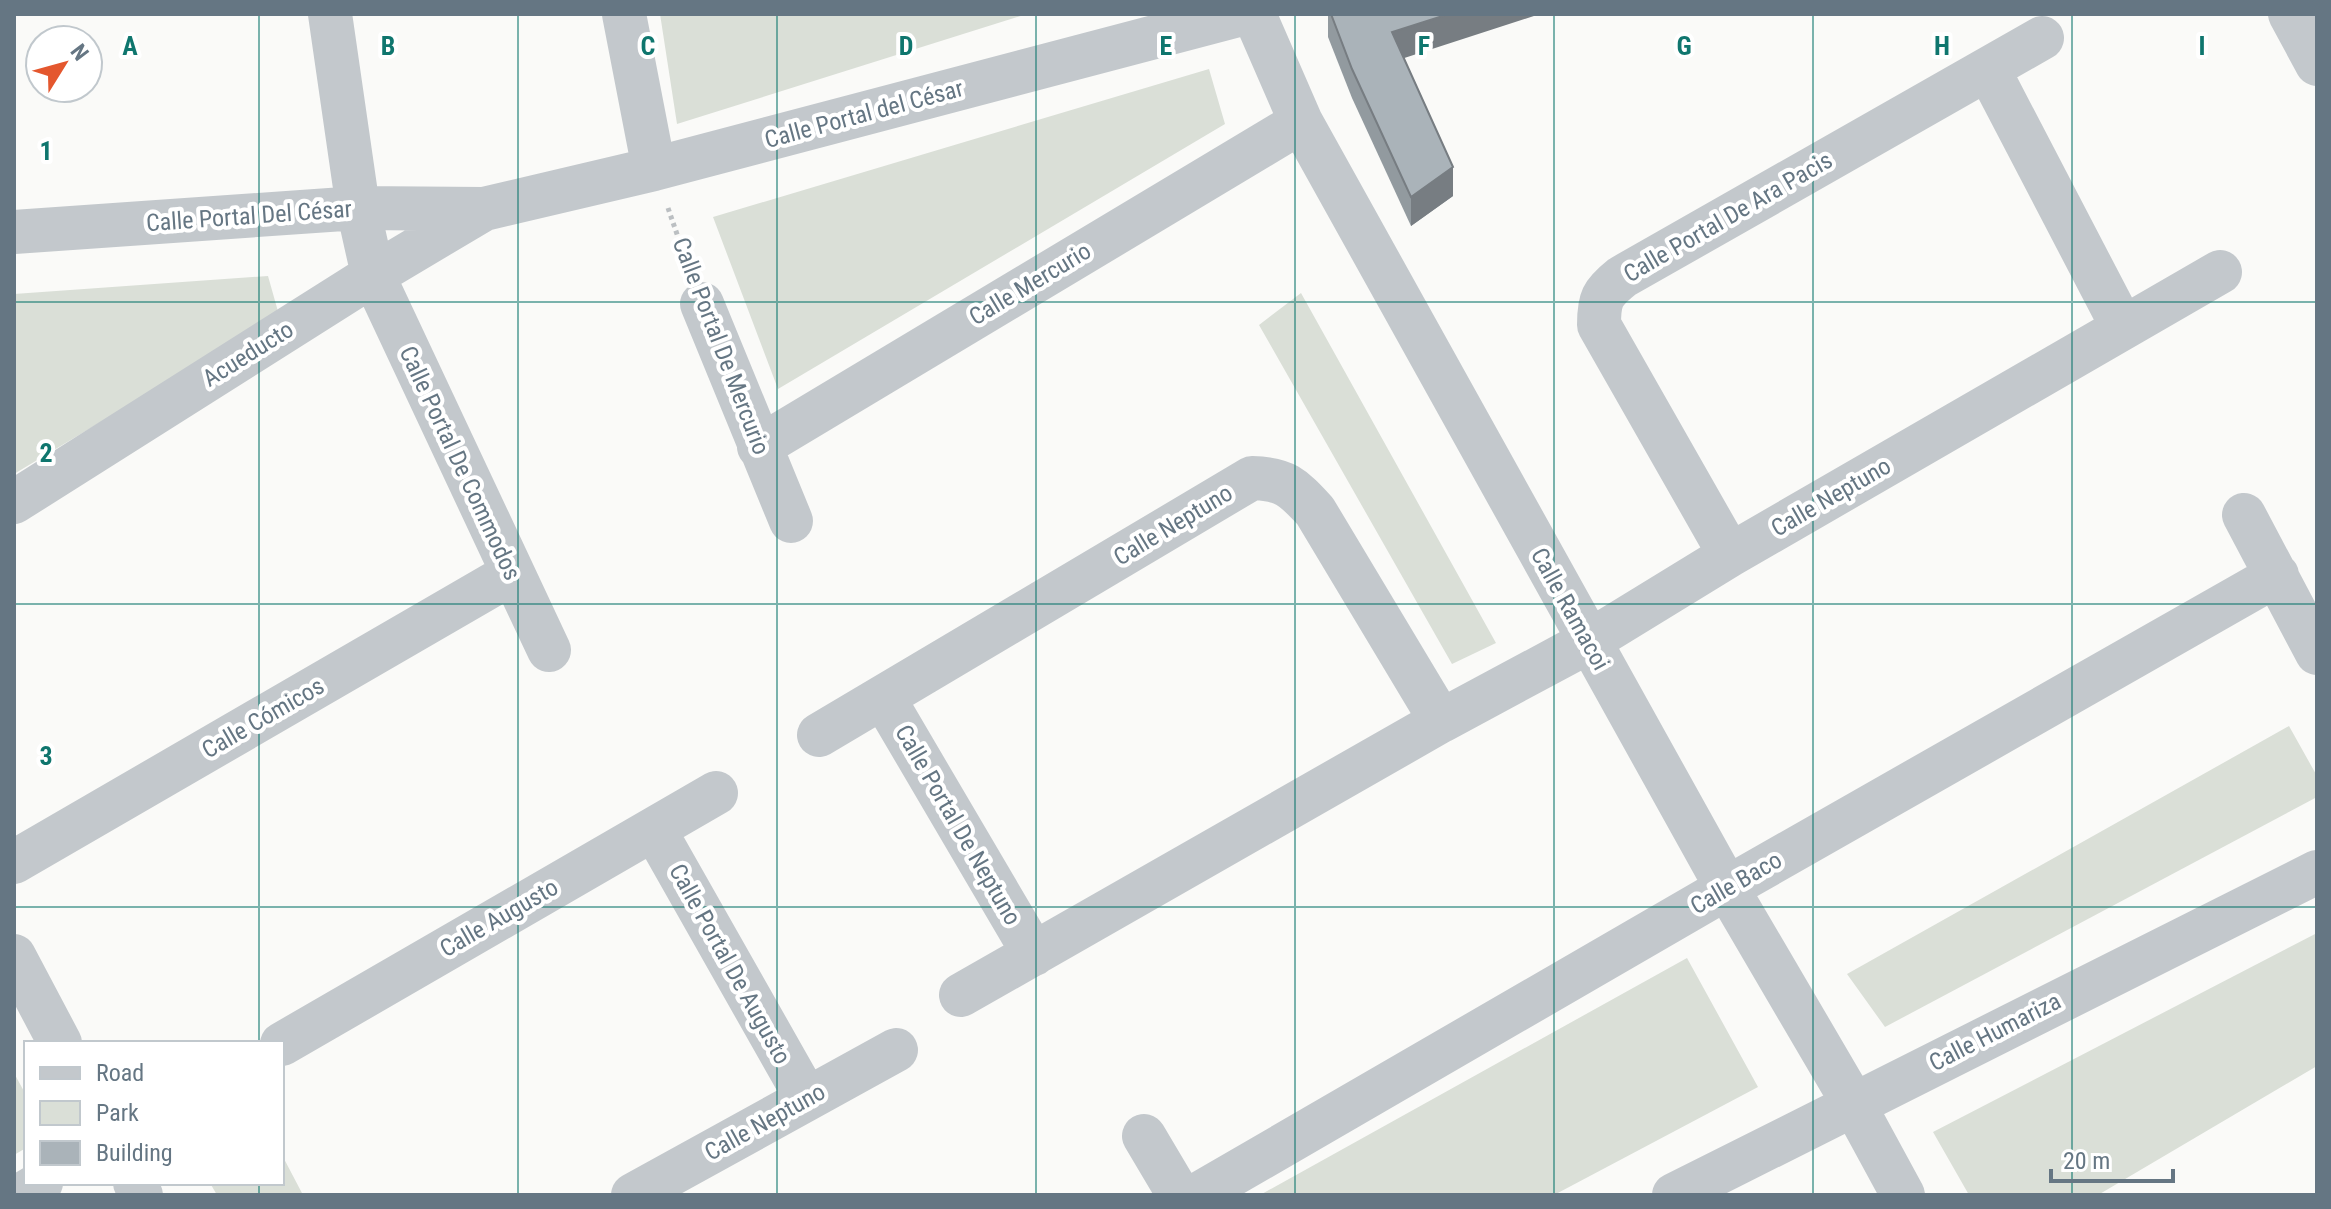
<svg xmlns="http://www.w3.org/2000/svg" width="2331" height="1209" font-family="'Roboto Condensed',sans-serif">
<rect width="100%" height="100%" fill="#fafaf8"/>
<path fill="#dadfd7" d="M 660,14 L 1027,14 L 677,124 Z
M 1209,69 L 1225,124 L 778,389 L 713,217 Z
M 268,276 L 279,315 L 14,474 L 14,294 Z
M 1301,293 L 1496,643 L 1452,664 L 1259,325 Z
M 2289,726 L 2317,776 L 2317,797 L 1885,1027 L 1847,974 Z
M 2317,933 L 2317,1066 L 2098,1195 L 1969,1195 L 1933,1132 Z
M 1687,958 L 1758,1087 L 1554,1195 L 1260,1195 Z
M 14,1073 L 26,1095 L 26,1148 L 14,1155 Z
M 282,1155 L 303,1195 L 217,1195 L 210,1183 L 282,1183 Z"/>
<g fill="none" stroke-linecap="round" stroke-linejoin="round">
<path stroke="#bbbfc2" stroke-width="5" stroke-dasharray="4 4" stroke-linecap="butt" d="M 668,208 L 688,266"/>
<path stroke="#c3c8cc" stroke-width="44" d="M 330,14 L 358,208 L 373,275 L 549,650
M 624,14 L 654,169
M 1254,14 L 1301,122 L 1727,888 L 1853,1103 L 1903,1195
M 2290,14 L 2317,64
M 1988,69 L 2123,328
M 14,232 L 358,208 L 484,209 L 654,169 L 1242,14
M 702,304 L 791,521
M 759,447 L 1301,122
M 14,502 L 373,275 L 484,209
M 2244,515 L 2317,653
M 1730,555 L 1599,325 C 1599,299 1602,293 1622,277 L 2042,38
M 883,697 L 1034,954
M 819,735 L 1252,478 C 1285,479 1293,487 1315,511 L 1441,721
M 654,829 L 807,1099
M 14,862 L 511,574
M 14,956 L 60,1043
M 961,995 L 1441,721 L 1588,642 L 1730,555 L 2220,272
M 282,1044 L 716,793
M 1144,1136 L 1179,1195
M 135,1183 L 141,1195
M 21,1195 L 41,1183
M 633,1195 L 896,1050
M 1197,1195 L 1727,888 L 2277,575
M 1674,1195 L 2317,872"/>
</g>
<path fill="#929a9f" d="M 1328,14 L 1331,14 L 1404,58 L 1453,196 L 1411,226 L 1352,98 L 1328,37 Z"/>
<path fill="#777d82" d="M 1449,14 L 1540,14 L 1392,62 L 1392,32 Z
M 1453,167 L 1453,196 L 1411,226 L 1411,197 Z"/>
<path fill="#aab3b9" stroke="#777d82" stroke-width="2" d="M 1331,14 L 1449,14 L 1392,32 L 1453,167 L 1411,197 L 1352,69 Z"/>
<path fill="none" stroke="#0f766e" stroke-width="2" stroke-opacity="0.55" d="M 259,14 L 259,1043M 518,14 L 518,1195M 777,14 L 777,1195M 1036,14 L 1036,1195M 1295,14 L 1295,1195M 1554,14 L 1554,1195M 1813,14 L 1813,1195M 2072,14 L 2072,1195M 14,302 L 2317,302M 14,604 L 2317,604M 14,907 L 2317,907M 259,1183 L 259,1195"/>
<g text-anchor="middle" stroke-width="8" stroke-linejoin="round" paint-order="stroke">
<g font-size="24" fill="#657683" stroke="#fff">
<text transform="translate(864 114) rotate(-15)" y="8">Calle Portal del César</text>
<text transform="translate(249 216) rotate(-4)" y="8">Calle Portal Del César</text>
<text transform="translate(1728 217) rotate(-30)" y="8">Calle Portal De Ara Pacis</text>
<text transform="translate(1030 284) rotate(-31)" y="8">Calle Mercurio</text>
<text transform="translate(721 346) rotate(69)" y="8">Calle Portal De Mercurio</text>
<text transform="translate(248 354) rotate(-32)" y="8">Acueducto</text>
<text transform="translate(460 463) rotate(65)" y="8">Calle Portal De Commodos</text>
<text transform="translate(1831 497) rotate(-30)" y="8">Calle Neptuno</text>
<text transform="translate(1173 525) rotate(-31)" y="8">Calle Neptuno</text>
<text transform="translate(1570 609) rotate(61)" y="8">Calle Ramacoi</text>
<text transform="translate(263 718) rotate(-30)" y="8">Calle Cómicos</text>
<text transform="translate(958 825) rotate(60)" y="8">Calle Portal De Neptuno</text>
<text transform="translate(1736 883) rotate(-30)" y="8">Calle Baco</text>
<text transform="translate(499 918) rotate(-30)" y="8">Calle Augusto</text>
<text transform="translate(730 964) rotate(61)" y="8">Calle Portal De Augusto</text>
<text transform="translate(1995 1032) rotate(-27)" y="8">Calle Humariza</text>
<text transform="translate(765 1122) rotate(-29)" y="8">Calle Neptuno</text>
</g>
</g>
<g font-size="26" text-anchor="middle" font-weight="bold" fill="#0f766e" stroke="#fff" stroke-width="8" stroke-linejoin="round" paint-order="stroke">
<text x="130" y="55">A</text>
<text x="388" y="55">B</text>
<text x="648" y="55">C</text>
<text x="906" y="55">D</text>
<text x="1166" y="55">E</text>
<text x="1424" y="55">F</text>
<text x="1684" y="55">G</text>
<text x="1942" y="55">H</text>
<text x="2202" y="55">I</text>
<text x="46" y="160">1</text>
<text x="46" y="462">2</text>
<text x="46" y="765">3</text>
</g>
<rect width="2331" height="1209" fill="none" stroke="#657683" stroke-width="32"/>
<rect x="24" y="1041" width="260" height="144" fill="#ffffff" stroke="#c1c8cd" stroke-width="2"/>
<rect x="40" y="1067" width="40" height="12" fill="#c3c8cc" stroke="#c1c8cd" stroke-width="2"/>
<text x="96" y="1081" font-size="24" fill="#657683">Road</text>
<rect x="40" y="1101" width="40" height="24" fill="#dadfd7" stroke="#c1c8cd" stroke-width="2"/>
<text x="96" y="1121" font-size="24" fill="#657683">Park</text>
<rect x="40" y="1141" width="40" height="24" fill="#aab3b9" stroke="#c1c8cd" stroke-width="2"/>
<text x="96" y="1161" font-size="24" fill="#657683">Building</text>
<g transform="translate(64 64) rotate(53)"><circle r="38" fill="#ffffff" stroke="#c1c8cd" stroke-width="2"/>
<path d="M0-6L14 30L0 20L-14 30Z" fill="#e4572e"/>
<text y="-12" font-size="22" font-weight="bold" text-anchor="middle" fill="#657683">N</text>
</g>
<path d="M2051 1169v12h122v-12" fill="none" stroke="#657683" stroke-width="4"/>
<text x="2063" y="1169" font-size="24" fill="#657683" stroke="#ffffff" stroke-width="6" paint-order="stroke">20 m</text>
</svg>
